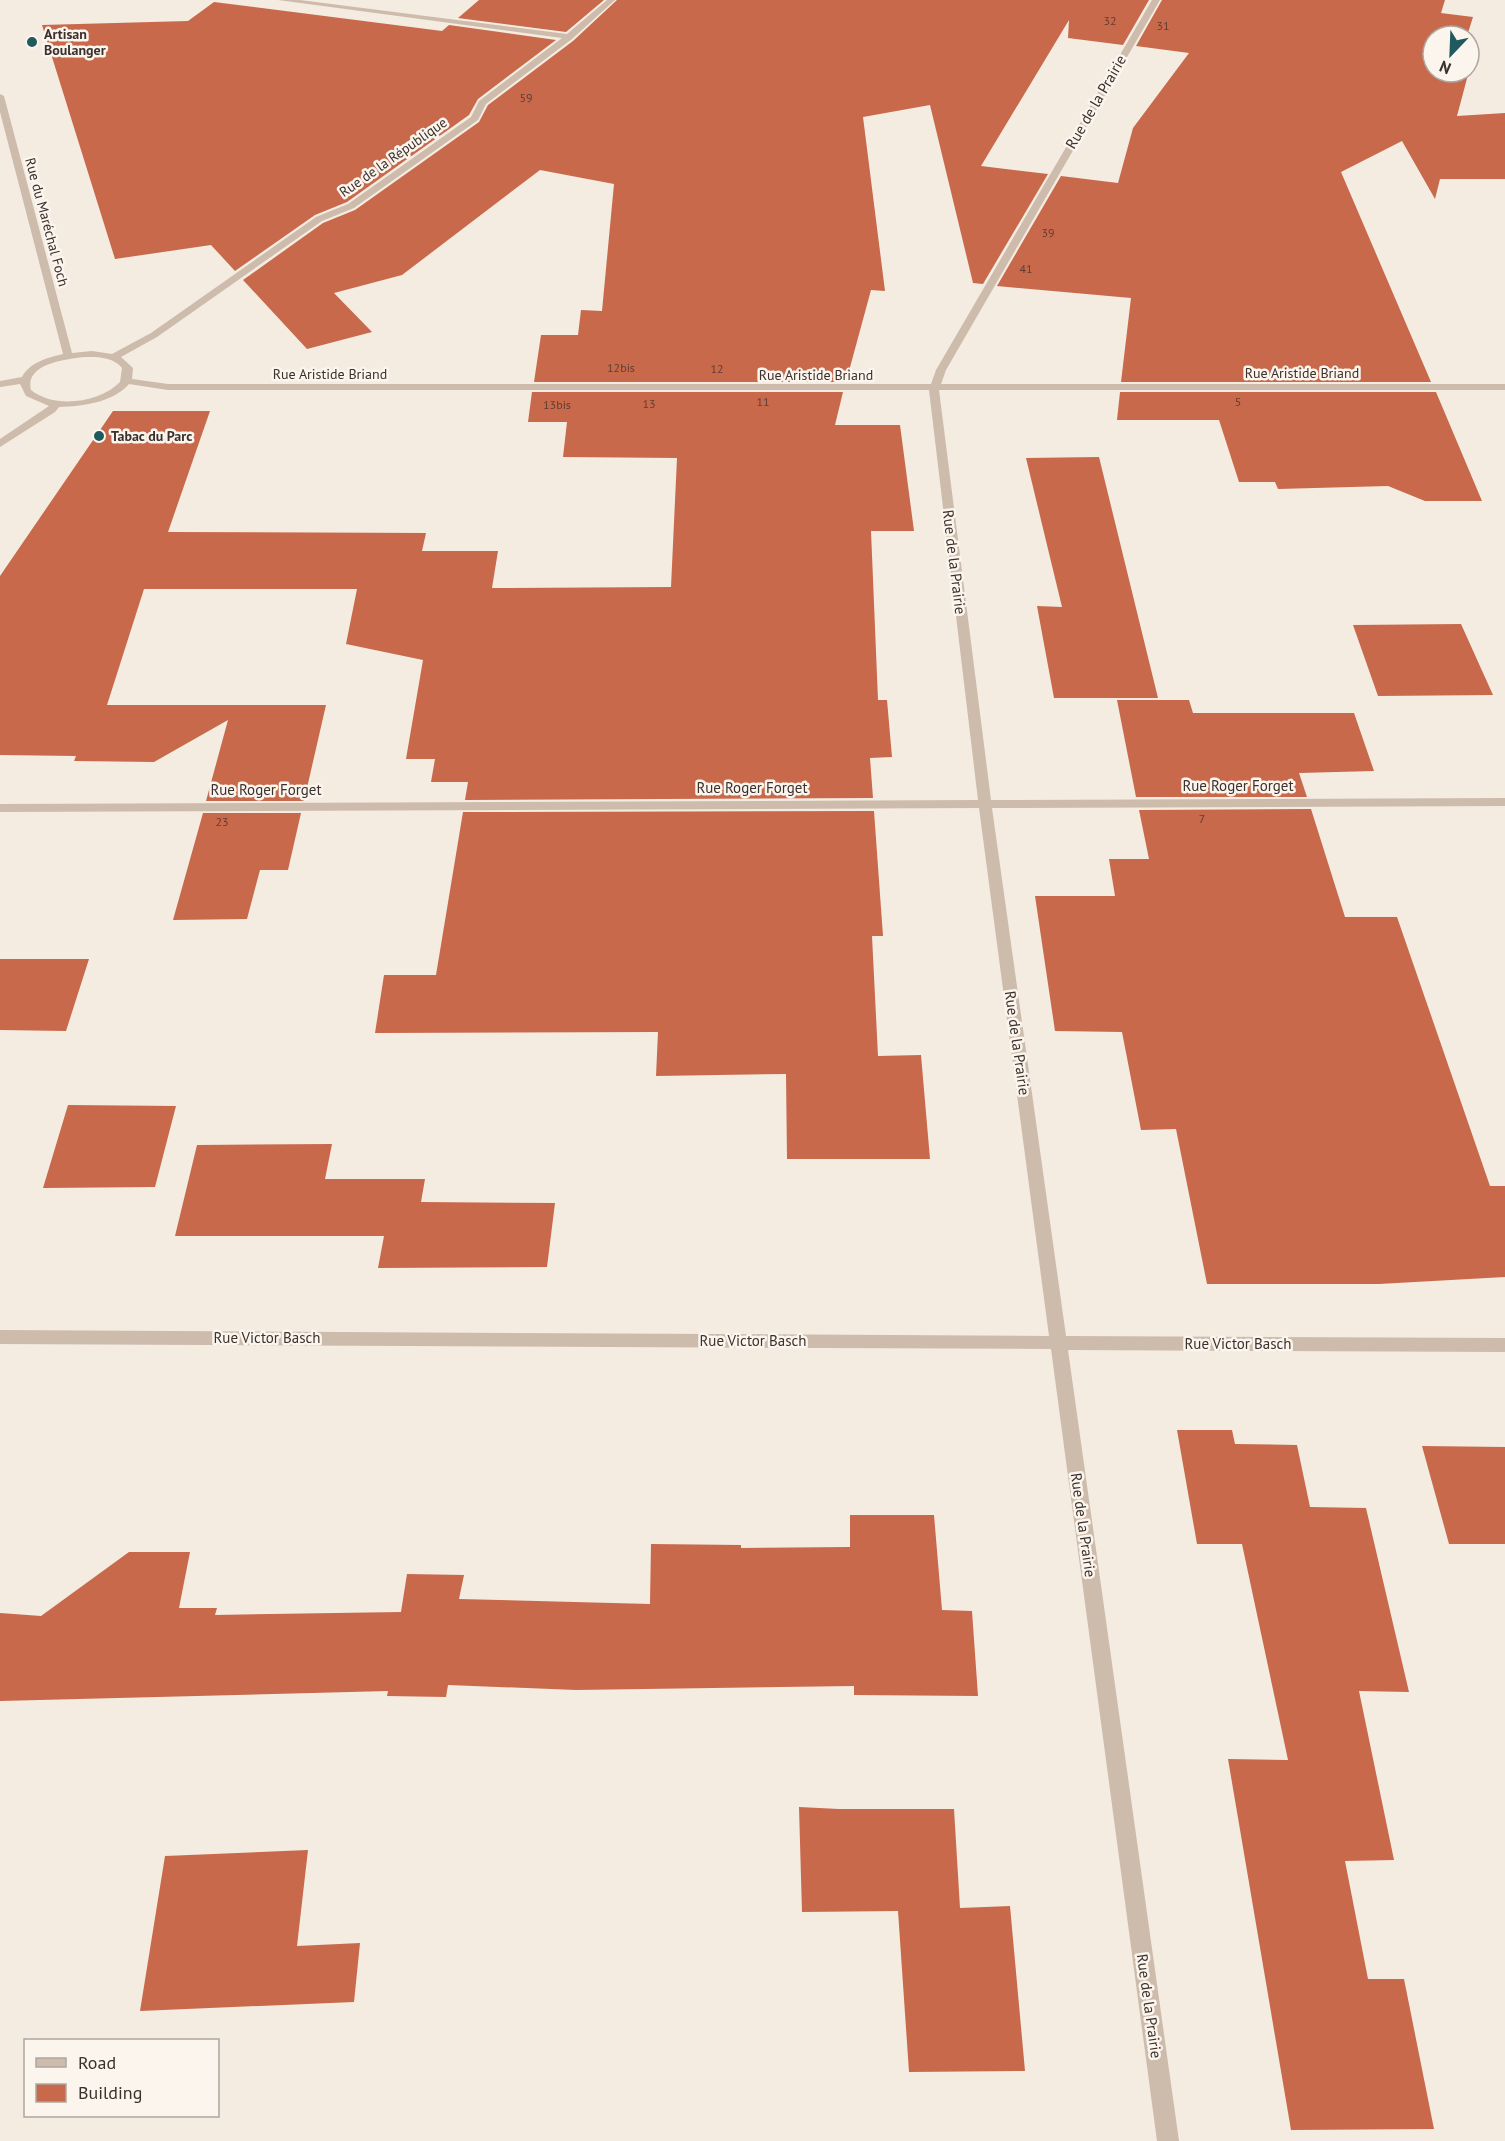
<svg xmlns="http://www.w3.org/2000/svg" width="1505" height="2141" font-family="'PT Sans',sans-serif">
<rect width="100%" height="100%" fill="#f4ebe1"/>
<path fill="#c8694b" d="M 479,0 L 604,0 L 566,32 L 458,18 Z
M 617,0 L 1149,0 L 1123,45 L 1068,38 L 1069,20 L 981,166 L 1048,174 L 983,284 L 973,283 L 930,105 L 863,117 L 885,291 L 871,290 L 846,382 L 534,382 L 541,335 L 578,335 L 581,310 L 602,311 L 614,184 L 540,170 L 402,275 L 334,293 L 372,332 L 307,349 L 243,280 L 323,223 L 355,210 L 479,122 L 488,105 L 573,41 Z
M 1162,0 L 1445,0 L 1441,13 L 1473,17 L 1467,36 L 1433,36 L 1433,72 L 1469,72 L 1469,40 L 1477,41 L 1457,116 L 1505,113 L 1505,179 L 1440,179 L 1435,199 L 1402,141 L 1341,172 L 1431,382 L 1121,382 L 1131,298 L 997,286 L 1061,176 L 1118,183 L 1133,128 L 1189,53 L 1136,46 Z
M 214,2 L 442,31 L 449,25 L 556,40 L 478,99 L 469,115 L 347,202 L 315,215 L 235,271 L 211,245 L 115,259 L 42,25 L 188,21 Z
M 532,392 L 843,392 L 835,425 L 900,425 L 914,531 L 871,531 L 878,700 L 887,700 L 892,757 L 870,758 L 873,798 L 465,800 L 468,782 L 431,782 L 435,759 L 406,759 L 423,660 L 346,644 L 357,589 L 144,589 L 107,705 L 326,705 L 304,801 L 206,801 L 228,720 L 154,762 L 74,761 L 76,756 L 0,755 L 0,576 L 113,411 L 210,411 L 168,532 L 426,533 L 422,551 L 498,551 L 492,588 L 671,587 L 677,458 L 563,457 L 567,422 L 528,422 Z
M 1120,392 L 1436,392 L 1482,501 L 1425,501 L 1388,486 L 1278,489 L 1275,482 L 1239,482 L 1219,420 L 1117,420 Z
M 1099,457 L 1158,698 L 1054,698 L 1037,606 L 1062,607 L 1026,458 Z
M 1461,624 L 1493,695 L 1378,696 L 1353,625 Z
M 1117,700 L 1189,700 L 1193,713 L 1354,713 L 1374,771 L 1299,773 L 1307,797 L 1136,797 Z
M 1311,809 L 1345,917 L 1397,917 L 1490,1186 L 1505,1186 L 1505,1277 L 1379,1284 L 1207,1284 L 1176,1129 L 1141,1130 L 1122,1032 L 1055,1031 L 1035,896 L 1115,896 L 1109,859 L 1149,859 L 1139,810 Z
M 874,811 L 883,936 L 872,936 L 878,1056 L 921,1055 L 930,1159 L 787,1159 L 786,1074 L 656,1076 L 658,1032 L 375,1033 L 384,975 L 436,975 L 463,812 Z
M 203,813 L 301,813 L 288,870 L 260,870 L 247,919 L 173,920 Z
M 0,959 L 89,959 L 66,1031 L 0,1030 Z
M 68,1105 L 176,1106 L 155,1187 L 43,1188 Z
M 332,1144 L 325,1179 L 425,1179 L 421,1202 L 555,1203 L 547,1267 L 378,1268 L 384,1236 L 175,1236 L 197,1145 Z
M 1177,1430 L 1232,1430 L 1235,1444 L 1297,1445 L 1310,1507 L 1366,1508 L 1409,1692 L 1359,1691 L 1394,1860 L 1345,1861 L 1368,1979 L 1404,1979 L 1434,2129 L 1291,2130 L 1228,1759 L 1288,1760 L 1242,1544 L 1197,1544 Z
M 1422,1446 L 1505,1447 L 1505,1544 L 1449,1544 Z
M 850,1515 L 934,1515 L 942,1610 L 972,1611 L 978,1696 L 854,1695 L 854,1686 L 576,1690 L 448,1685 L 446,1697 L 387,1696 L 388,1691 L 0,1701 L 0,1613 L 41,1616 L 129,1552 L 190,1552 L 179,1608 L 217,1608 L 215,1615 L 401,1612 L 407,1574 L 464,1575 L 459,1599 L 650,1604 L 651,1544 L 741,1545 L 741,1548 L 850,1547 Z
M 799,1807 L 839,1809 L 954,1809 L 960,1908 L 1010,1906 L 1025,2071 L 909,2072 L 898,1911 L 802,1912 Z
M 308,1850 L 297,1946 L 360,1943 L 354,2002 L 140,2011 L 165,1856 Z"/>
<g fill="none" stroke-linecap="round" stroke-linejoin="round">
<path fill="#cdbbac" fill-rule="evenodd" d="M 278,0 L 300,0 L 567,34 L 607,0 L 615,0 L 572,39 L 486,104 L 478,120 L 354,208 L 322,221 L 157,337 L 121,357 L 133,368 L 132,379 L 168,384 L 931,384 L 936,370 L 1152,0 L 1160,0 L 946,370 L 941,384 L 1505,384 L 1505,390 L 939,390 L 991,800 L 1505,798 L 1505,806 L 992,808 L 1066,1336 L 1505,1338 L 1505,1352 L 1068,1350 L 1179,2141 L 1157,2141 L 1051,1349 L 0,1344 L 0,1330 L 1049,1336 L 979,808 L 0,812 L 0,804 L 978,800 L 929,390 L 168,390 L 129,384 C 112,403 83,406 59,407 L 55,412 L 0,447 L 0,439 L 49,406 L 26,396 L 20,384 L 0,387 L 0,381 L 22,377 C 30,362 47,358 63,354 L 0,112 L 0,94 L 4,96 L 72,353 L 92,351 L 112,354 L 151,333 L 316,217 L 348,204 L 471,117 L 479,101 L 562,38 ZM 85,357 C 99,357 113,357 122,368 L 120,382 C 100,403 54,409 31,390 C 24,363 68,359 85,357 Z"/>
</g>
<g fill="#1f5a5e" stroke="#fbf5ee" stroke-width="2">
<circle cx="32" cy="42" r="6"/>
<circle cx="99" cy="436" r="6"/>
</g>
<g text-anchor="middle" stroke-width="5" stroke-linejoin="round" paint-order="stroke">
<g font-size="12" fill="#5e3e33">
<text x="1110" y="25">32</text>
<text x="1163" y="30">31</text>
<text x="526" y="102">59</text>
<text x="1048" y="237">39</text>
<text x="1026" y="273">41</text>
<text x="621" y="372">12bis</text>
<text x="717" y="373">12</text>
<text x="763" y="406">11</text>
<text x="1238" y="406">5</text>
<text x="649" y="408">13</text>
<text x="557" y="409">13bis</text>
<text x="1202" y="823">7</text>
<text x="222" y="826">23</text>
</g>
<g font-size="14" font-weight="bold" fill="#3b302b" stroke="#fbf5ee" text-anchor="start">
<text x="44" y="39">Artisan<tspan x="44" dy="16">Boulanger</tspan></text>
<text x="111" y="441">Tabac du Parc</text>
</g>
<g font-size="14" fill="#3b302b" stroke="#fbf5ee">
<text transform="translate(393 157) rotate(-35)" y="5">Rue de la République</text>
<text transform="translate(47 222) rotate(75)" y="5">Rue du Maréchal Foch</text>
<text x="1302" y="378">Rue Aristide Briand</text>
<text x="330" y="379">Rue Aristide Briand</text>
<text x="816" y="380">Rue Aristide Briand</text>
</g>
<g font-size="15" fill="#3b302b" stroke="#fbf5ee">
<text transform="translate(1096 102) rotate(-60)" y="5">Rue de la Prairie</text>
<text transform="translate(954 562) rotate(83)" y="5">Rue de la Prairie</text>
<text x="1238" y="791">Rue Roger Forget</text>
<text x="752" y="793">Rue Roger Forget</text>
<text x="266" y="795">Rue Roger Forget</text>
<text transform="translate(1017 1043) rotate(82)" y="5">Rue de la Prairie</text>
<text x="267" y="1343">Rue Victor Basch</text>
<text x="753" y="1346">Rue Victor Basch</text>
<text x="1238" y="1349">Rue Victor Basch</text>
<text transform="translate(1083 1525) rotate(82)" y="5">Rue de la Prairie</text>
<text transform="translate(1149 2006) rotate(82)" y="5">Rue de la Prairie</text>
</g>
</g>
<rect x="24" y="2039" width="195" height="78" fill="#fbf5ee" stroke="#aea6a0" stroke-width="1.5"/>
<rect x="36" y="2058" width="30" height="9" fill="#cdbbac" stroke="#aea6a0" stroke-width="1.5"/>
<text x="78" y="2069" font-size="18" fill="#3b302b">Road</text>
<rect x="36" y="2084" width="30" height="18" fill="#c8694b" stroke="#aea6a0" stroke-width="1.5"/>
<text x="78" y="2099" font-size="18" fill="#3b302b">Building</text>
<g transform="translate(1451 54) rotate(203)"><circle r="28" fill="#fbf5ee" stroke="#aea6a0" stroke-width="1.5"/>
<path d="M0-4.5L10 22L0 15L-10 22Z" fill="#1f5a5e"/>
<text y="-9" font-size="16" font-weight="bold" text-anchor="middle" fill="#3b302b">N</text>
</g>
</svg>
